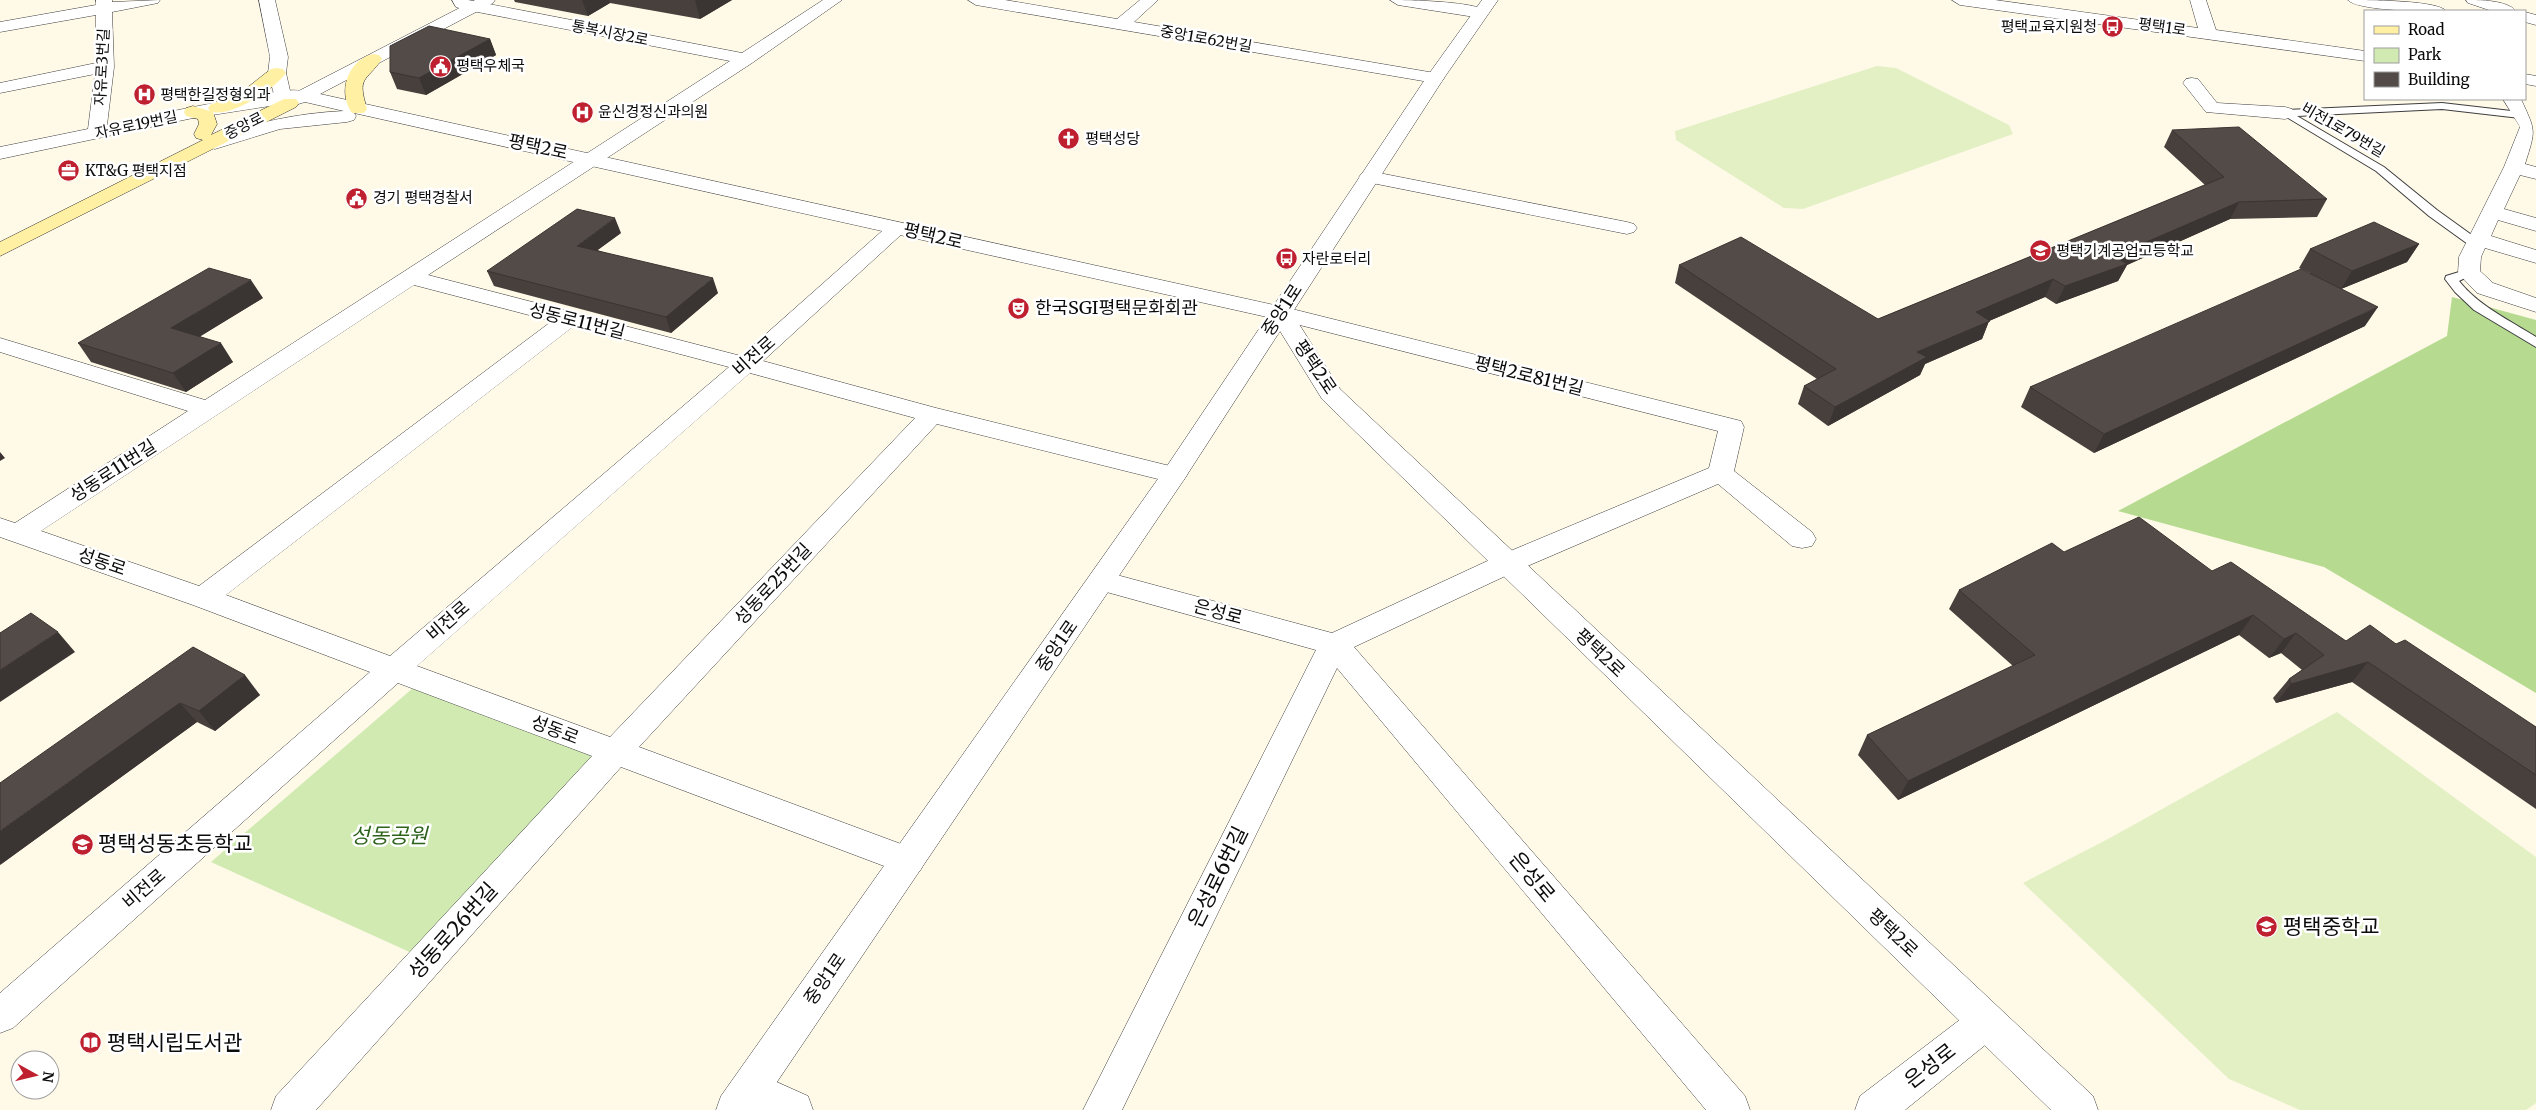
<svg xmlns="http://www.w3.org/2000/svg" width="2536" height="1110" font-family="Merriweather,'Noto Sans KR',serif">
<rect width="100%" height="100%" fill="#fff9e8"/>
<path fill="#d1eab2" d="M 413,688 L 595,755 L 414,954 L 211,862 Z"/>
<path fill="#b6db90" d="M 2452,297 L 2536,320 L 2536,693 L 2324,567 L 2118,511 L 2447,336 Z"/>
<path fill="#e3f0c4" d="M 1877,66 L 1896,68 L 2009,125 L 2013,134 L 1803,209 L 1784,208 L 1676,140 L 1675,131 Z
M 2337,712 L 2536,857 L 2536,1103 L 2526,1110 L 2300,1110 L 2229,1079 L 2023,883 L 2108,839 Z"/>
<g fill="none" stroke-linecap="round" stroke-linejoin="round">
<defs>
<path id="service" d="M 2442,103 L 2520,112 L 2525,115 L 2520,118 L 2442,109 L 2297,116 L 2384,167 L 2437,210 L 2480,241 L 2482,244 L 2480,247 L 2472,247 L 2429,216 L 2376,171 L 2280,113 L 2285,110 Z
M 2469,269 L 2475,273 L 2459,281 C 2479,306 2509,320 2536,337 L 2536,347 L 2474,310 L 2455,292 L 2445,279 L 2446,276 Z"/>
<path id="minor" d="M 96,0 L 112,0 L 112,2 L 160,0 L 158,3 L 112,12 L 114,67 L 107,125 C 154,115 200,105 247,97 C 267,94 289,87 308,92 L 311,96 L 308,100 L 193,118 L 0,159 L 0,147 L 88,129 L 95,74 L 0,93 L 0,83 L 96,63 L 96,15 L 0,32 L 0,22 L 96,5 Z
M 452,0 L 468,0 L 742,53 L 823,0 L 842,0 L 752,63 L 428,275 L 741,356 L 890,224 L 897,222 L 904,224 L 907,228 L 904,232 L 763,361 L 936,408 L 1174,467 L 1183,469 L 1187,475 L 1183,481 L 1174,483 L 937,424 L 639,747 L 920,851 L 925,861 L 920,871 L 908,875 L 621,767 L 316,1110 L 271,1110 L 276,1096 L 592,756 L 398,683 L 13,1028 L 0,1033 L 0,993 L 370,672 L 193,605 L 0,537 L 0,518 L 15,523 L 188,411 L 0,352 L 0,338 L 205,400 L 730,61 L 462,9 L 456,7 ZM 414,285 L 552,321 L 199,586 L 41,531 ZM 574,326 L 729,367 L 390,656 L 226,595 ZM 750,373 L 915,418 L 610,737 L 417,666 Z
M 968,0 L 1005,0 L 1117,19 L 1140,0 L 1158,0 L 1134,22 L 1435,73 L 1441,74 L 1444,78 L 1441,82 L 1435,83 L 976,5 Z
M 1390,0 C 1406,0 1481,1 1489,13 L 1481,18 L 1398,5 Z
M 2348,0 C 2364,0 2438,0 2446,11 C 2431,12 2356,11 2348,0 Z
M 2466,0 C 2480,0 2507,0 2516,11 L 2492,11 L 2468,3 Z
M 2525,12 L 2536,15 L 2536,25 L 2525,22 Z
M 2192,78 L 2198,79 L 2217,103 L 2285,107 L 2292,109 L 2294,113 L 2292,117 L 2285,119 L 2206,112 L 2183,83 L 2186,79 Z
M 2503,99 L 2521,99 C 2536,132 2536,129 2525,164 L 2536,167 L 2536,179 L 2520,175 L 2504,209 L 2536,218 L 2536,231 L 2498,220 L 2491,236 L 2536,250 L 2536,263 L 2485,248 L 2481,257 L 2480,271 L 2493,283 L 2536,298 L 2536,312 L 2477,293 L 2458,273 L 2459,257 L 2504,167 L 2520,127 Z
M 1369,171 L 1627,222 L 1634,224 L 1637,228 L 1634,232 L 1627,234 L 1362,181 L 1359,177 L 1362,173 Z
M 1280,306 L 1741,421 L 1744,427 L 1734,471 L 1812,532 L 1816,539 L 1812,546 L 1802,548 L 1792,546 L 1718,484 L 1516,571 L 1354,647 L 1745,1096 L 1750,1110 L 1706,1110 L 1337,668 L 1122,1110 L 1083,1110 L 1316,650 L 1092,588 L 1088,581 L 1092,574 L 1102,571 L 1332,633 L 1496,557 L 1709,468 L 1718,431 L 1272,318 L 1269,313 L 1272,308 Z
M 1987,1004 L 2000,1009 L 2006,1021 L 2000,1033 L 1905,1110 L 1855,1110 L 1860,1096 L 1974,1009 Z
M 750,1070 L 808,1096 L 813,1110 L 752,1110 L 736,1102 L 731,1089 L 736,1076 Z"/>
<path id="tertiary" d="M 259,0 L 275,0 L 288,57 L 286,73 L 291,95 L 475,0 L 495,0 L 493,3 L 320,94 L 1274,305 L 1426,78 L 1482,0 L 1498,0 L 1444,78 L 1292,313 L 1340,389 L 2093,1096 L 2098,1110 L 2051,1110 L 1322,399 L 1280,331 L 1183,481 L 758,1110 L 716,1110 L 721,1096 L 1165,469 L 1267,317 L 354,113 L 356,116 L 354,120 L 347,122 L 280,129 L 215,149 L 208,147 L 205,143 L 208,139 C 253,123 297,113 344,111 L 305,102 L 295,105 L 287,101 L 276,101 L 268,73 L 270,57 Z
M 1952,0 L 1995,0 L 2198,28 L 2190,0 L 2206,0 L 2216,30 L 2365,51 L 2365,61 L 1960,5 Z
M 2525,74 L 2536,76 L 2536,86 L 2525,84 Z"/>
<path id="secondary" d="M 373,54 L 379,55 L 382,59 C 365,83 357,76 367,109 L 364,113 L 352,113 C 337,92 348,60 373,54 Z
M 277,68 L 283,69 L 286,73 C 276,88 231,117 213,112 L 217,124 L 211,135 L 284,99 L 296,99 L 299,103 L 296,107 L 0,256 L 0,242 L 203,140 L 196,138 L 194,134 L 199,124 L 198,119 L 186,116 L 184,112 L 186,108 L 193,106 L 210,111 L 208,108 L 211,104 L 243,91 L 271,69 Z"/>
</defs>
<use href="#service" stroke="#3e3e3e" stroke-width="2"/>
<use href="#minor" stroke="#3e3e3e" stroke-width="1"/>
<use href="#tertiary" stroke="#3e3e3e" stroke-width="1"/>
<use href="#secondary" stroke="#2d2d2d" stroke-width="1"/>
<use href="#service" fill="#fff" fill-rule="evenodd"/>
<use href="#minor" fill="#fff" fill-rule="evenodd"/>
<use href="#tertiary" fill="#fff" fill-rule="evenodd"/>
<use href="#secondary" fill="#fff0a3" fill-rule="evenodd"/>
</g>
<path fill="#47403d" d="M 514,0 L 732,0 L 700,19 L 610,3 L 588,16 L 515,2 Z
M 490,39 L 496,55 L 426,95 L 397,89 L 390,72 Z
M 2172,130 L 2327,199 L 2317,217 L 2230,219 L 2127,265 L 2118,281 L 2056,304 L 2045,297 L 1989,321 L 1982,339 L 1925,364 L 1920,375 L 1828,426 L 1798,404 L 1804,386 L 1817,379 L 1675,283 L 1679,265 L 1878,319 L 2205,185 L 2164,147 Z
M 621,233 L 597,250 L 718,293 L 671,333 L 494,286 L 487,271 Z
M 2419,244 L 2407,262 L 2341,289 L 2365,326 L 2094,453 L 2021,407 L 2030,387 L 2310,273 L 2299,268 L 2310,249 Z
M 263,298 L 200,336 L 233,362 L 186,392 L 91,362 L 78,343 Z
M 2064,552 L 2212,571 L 2346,641 L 2396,644 L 2536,727 L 2536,809 L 2352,682 L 2276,703 L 2273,698 L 2289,679 L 2302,670 L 2281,653 L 2269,658 L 2239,635 L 1898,800 L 1858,755 L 1867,735 L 2013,666 L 1949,609 L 1959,590 Z
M 193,647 L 260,695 L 215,731 L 197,722 L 0,865 Z"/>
<path fill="#3a3432" d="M 582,0 L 609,0 L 610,3 L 588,16 Z
M 695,0 L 732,0 L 700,19 Z
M 490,39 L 496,55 L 426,95 L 419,78 Z
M 2239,202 L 2230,219 L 2127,265 L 2118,281 L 2056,304 L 2065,286 L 2114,256 Z
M 615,218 L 621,233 L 583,261 L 577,246 Z
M 2419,244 L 2407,262 L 2341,289 L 2352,271 Z
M 713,278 L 718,293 L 671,333 L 666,317 Z
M 2053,279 L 2045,297 L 1989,321 L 1982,339 L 1925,364 L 1920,375 L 1828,426 L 1835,407 L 1976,312 Z
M 251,280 L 263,298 L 183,347 L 171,328 Z
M 2378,307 L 2365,326 L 2094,453 L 2104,434 Z
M 221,343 L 233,362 L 186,392 L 173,373 Z
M 0,452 L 5,458 L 0,461 Z
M 2253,615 L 2239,635 L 1898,800 L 1908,781 Z
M 58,632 L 75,652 L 0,702 L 0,670 Z
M 2296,633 L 2281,653 L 2269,658 L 2284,639 Z
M 2368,662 L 2352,682 L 2276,703 L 2291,684 Z
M 245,675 L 260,695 L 215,731 L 199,711 Z
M 180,703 L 197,722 L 0,865 L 0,831 Z"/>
<path fill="#534b47" stroke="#3a3432" d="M 429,26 L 490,39 L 419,78 L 390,72 L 390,46 Z
M 2239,127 L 2327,199 L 2239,202 L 2114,256 L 2127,264 L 2065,286 L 2053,279 L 1976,312 L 1990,321 L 1917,352 L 1927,357 L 1835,407 L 1804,386 L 1836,369 L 1679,265 L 1741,237 L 1878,319 L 2224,177 L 2172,130 Z
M 577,209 L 615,218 L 577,246 L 713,278 L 666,317 L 487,271 Z
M 2374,222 L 2419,244 L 2352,271 L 2310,249 Z
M 209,268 L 251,280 L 171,328 L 221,343 L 173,373 L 78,343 Z
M 2301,269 L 2378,307 L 2104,434 L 2030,387 Z
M 2139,517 L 2212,571 L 2231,562 L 2346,641 L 2370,625 L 2396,644 L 2405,640 L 2536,727 L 2536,775 L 2368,662 L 2291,684 L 2289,679 L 2324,655 L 2296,633 L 2284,639 L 2253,615 L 1908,781 L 1867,735 L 2035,655 L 1959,590 L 2052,543 L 2064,552 Z
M 31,613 L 58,632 L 0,670 L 0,633 Z
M 193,647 L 245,675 L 199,711 L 180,703 L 0,831 L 0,783 Z"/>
<defs>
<symbol id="bus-disc" viewBox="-11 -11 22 22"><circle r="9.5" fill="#be202f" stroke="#fff"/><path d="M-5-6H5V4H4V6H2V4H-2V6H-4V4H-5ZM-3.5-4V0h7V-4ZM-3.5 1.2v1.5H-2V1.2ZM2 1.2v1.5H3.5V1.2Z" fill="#fff"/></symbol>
<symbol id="civic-disc" viewBox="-11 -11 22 22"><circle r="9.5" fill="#be202f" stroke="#fff"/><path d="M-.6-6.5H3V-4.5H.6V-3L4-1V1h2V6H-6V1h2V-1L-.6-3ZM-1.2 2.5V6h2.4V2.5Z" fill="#fff"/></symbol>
<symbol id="hospital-disc" viewBox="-11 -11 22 22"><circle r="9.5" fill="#be202f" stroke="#fff"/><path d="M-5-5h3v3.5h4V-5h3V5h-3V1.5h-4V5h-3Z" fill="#fff"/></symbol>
<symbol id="church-disc" viewBox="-11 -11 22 22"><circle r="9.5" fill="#be202f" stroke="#fff"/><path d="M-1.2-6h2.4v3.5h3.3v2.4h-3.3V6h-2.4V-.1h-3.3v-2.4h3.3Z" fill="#fff"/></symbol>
<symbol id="office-disc" viewBox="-11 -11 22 22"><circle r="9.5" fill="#be202f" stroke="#fff"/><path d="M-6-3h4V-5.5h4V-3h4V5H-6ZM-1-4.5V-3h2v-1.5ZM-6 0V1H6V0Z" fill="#fff"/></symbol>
<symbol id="school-disc" viewBox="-11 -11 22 22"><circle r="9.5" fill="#be202f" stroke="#fff"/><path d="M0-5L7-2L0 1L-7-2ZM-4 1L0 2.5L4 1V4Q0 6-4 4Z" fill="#fff"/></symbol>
<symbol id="theatre-disc" viewBox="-11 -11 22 22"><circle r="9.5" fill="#be202f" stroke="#fff"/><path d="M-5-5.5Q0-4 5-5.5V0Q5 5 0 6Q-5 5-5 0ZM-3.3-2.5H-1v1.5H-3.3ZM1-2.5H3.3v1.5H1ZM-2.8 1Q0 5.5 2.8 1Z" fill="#fff"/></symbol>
<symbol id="library-disc" viewBox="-11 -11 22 22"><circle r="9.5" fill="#be202f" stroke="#fff"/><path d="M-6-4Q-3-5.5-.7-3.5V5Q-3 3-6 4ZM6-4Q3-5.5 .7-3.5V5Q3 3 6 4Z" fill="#fff"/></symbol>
</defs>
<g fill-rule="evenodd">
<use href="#bus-disc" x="2100" y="14" width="25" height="25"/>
<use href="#civic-disc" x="428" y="54" width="25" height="25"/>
<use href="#hospital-disc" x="132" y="82" width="25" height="25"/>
<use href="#hospital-disc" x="570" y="100" width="25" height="25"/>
<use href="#church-disc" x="1056" y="126" width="25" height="25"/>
<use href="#office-disc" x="56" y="158" width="25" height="25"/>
<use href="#civic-disc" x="344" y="186" width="25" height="25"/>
<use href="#school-disc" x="2028" y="238" width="25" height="25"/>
<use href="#bus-disc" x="1274" y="246" width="25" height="25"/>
<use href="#theatre-disc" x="1006" y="296" width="25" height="25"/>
<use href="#school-disc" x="70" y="832" width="25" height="25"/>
<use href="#school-disc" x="2254" y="914" width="25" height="25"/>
<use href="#library-disc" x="78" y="1030" width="25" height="25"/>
</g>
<g text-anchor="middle" stroke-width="5" stroke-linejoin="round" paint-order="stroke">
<g font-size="15" fill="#0b0b0b" stroke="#fff" text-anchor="start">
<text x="2097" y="32" text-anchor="end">평택교육지원청</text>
<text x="456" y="71">평택우체국</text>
<text x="160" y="100">평택한길정형외과</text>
<text x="598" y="117">윤신경정신과의원</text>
<text x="1085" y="144">평택성당</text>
<text x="85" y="176">KT&amp;G 평택지점</text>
<text x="373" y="203">경기 평택경찰서</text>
<text x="2056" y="256">평택기계공업고등학교</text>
<text x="1302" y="264">자란로터리</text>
</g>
<g font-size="15" fill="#0b0b0b" stroke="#fff">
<text transform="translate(2162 27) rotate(8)" y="5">평택1로</text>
<text transform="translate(610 33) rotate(11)" y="5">통복시장2로</text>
<text transform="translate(1206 39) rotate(10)" y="5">중앙1로62번길</text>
<text transform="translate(102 67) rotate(-87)" y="5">자유로3번길</text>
<text transform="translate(136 125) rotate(-12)" y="5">자유로19번길</text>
<text transform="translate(244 126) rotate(-27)" y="5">중앙로</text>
<text transform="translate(2343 130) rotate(30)" y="5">비전1로79번길</text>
</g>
<g font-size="18" fill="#0b0b0b" stroke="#fff">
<text transform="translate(538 147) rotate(12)" y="6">평택2로</text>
<text transform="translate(933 236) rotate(13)" y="6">평택2로</text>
<text transform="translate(1282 310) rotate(-57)" y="6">중앙1로</text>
<text transform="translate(577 321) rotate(14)" y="6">성동로11번길</text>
<text transform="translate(754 356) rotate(-42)" y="6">비전로</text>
<text transform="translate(1315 367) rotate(56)" y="6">평택2로</text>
<text transform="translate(1529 376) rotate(14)" y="6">평택2로81번길</text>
<text transform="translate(113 471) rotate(-33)" y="6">성동로11번길</text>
<text transform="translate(102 562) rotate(19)" y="6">성동로</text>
<text transform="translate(773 584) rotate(-47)" y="6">성동로25번길</text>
<text transform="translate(1218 612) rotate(15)" y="6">은성로</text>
<text transform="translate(448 621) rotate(-41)" y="6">비전로</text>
<text transform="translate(1057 646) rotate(-55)" y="6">중앙1로</text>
<text transform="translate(1600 653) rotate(44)" y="6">평택2로</text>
<text transform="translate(555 730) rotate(21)" y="6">성동로</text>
<text transform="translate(144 889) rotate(-41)" y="6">비전로</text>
<text transform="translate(1893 933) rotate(44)" y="6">평택2로</text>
<text transform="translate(825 979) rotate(-55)" y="6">중앙1로</text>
</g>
<g font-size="18" fill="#0b0b0b" stroke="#fff" text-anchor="start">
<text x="1035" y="314">한국SGI평택문화회관</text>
</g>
<g font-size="21" font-style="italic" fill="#2d631a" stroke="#fff">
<text x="389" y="843">성동공원</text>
</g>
<g font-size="21" fill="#0b0b0b" stroke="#fff" text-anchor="start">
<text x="98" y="851">평택성동초등학교</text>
<text x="2283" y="934">평택중학교</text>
<text x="107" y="1050">평택시립도서관</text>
</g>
<g font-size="21" fill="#0b0b0b" stroke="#fff">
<text transform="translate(1218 877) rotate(-64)" y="7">은성로6번길</text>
<text transform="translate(1532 877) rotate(50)" y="7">은성로</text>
<text transform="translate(453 931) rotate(-48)" y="7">성동로26번길</text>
<text transform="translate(1930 1066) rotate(-38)" y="7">은성로</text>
</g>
</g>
<rect x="2364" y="10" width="162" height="90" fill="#ffffff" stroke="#9d9d9d"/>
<rect x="2374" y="26" width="25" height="8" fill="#fff0a3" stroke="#9d9d9d"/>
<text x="2408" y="35" font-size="15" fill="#0b0b0b">Road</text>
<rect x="2374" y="48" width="25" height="15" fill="#d1eab2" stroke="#9d9d9d"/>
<text x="2408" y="60" font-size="15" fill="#0b0b0b">Park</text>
<rect x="2374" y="72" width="25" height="15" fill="#534b47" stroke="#9d9d9d"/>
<text x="2408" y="85" font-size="15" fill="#0b0b0b">Building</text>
<g transform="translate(35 1075) rotate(98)"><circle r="24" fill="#ffffff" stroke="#9d9d9d"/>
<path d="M0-4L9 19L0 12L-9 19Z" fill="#be202f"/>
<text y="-8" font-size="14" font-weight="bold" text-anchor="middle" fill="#0b0b0b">N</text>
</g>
</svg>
